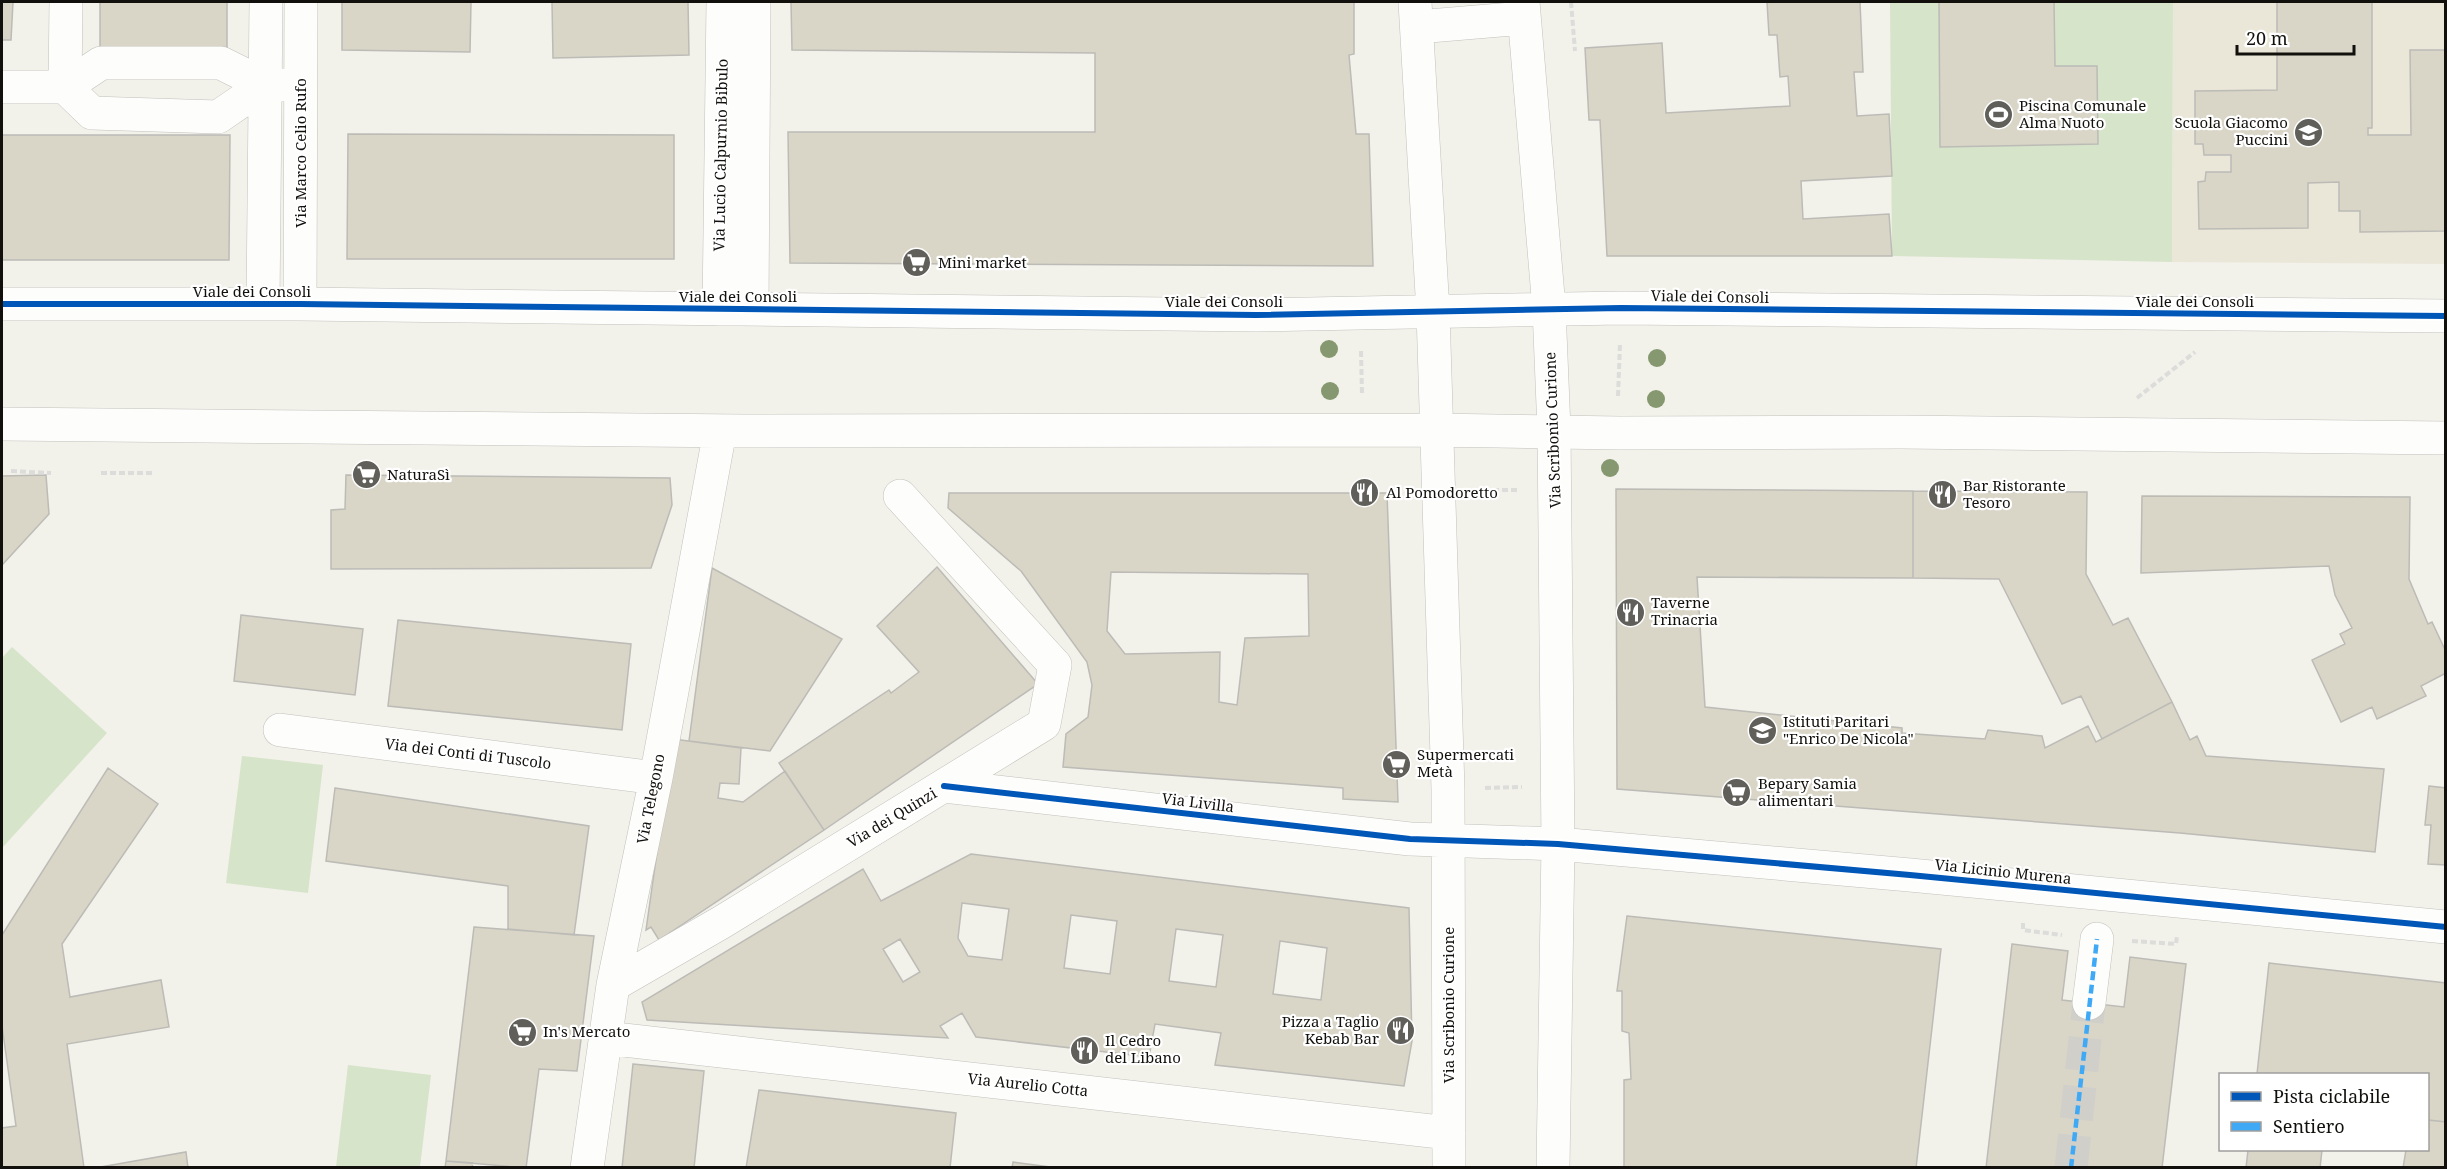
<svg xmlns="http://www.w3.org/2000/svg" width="2447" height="1169" font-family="'Noto Serif',serif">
<rect width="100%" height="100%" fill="#f2f1ea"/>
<path fill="#eae7d9" d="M 2173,2 L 2445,2 L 2445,264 L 2172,262 Z"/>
<path fill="#d6e4ca" d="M 1890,2 L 2173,2 L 2172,262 L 1892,256 Z
M 12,647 L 107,733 L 2,848 L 2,658 Z
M 242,756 L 323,765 L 308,893 L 226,883 Z
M 348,1065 L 431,1075 L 420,1167 L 336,1167 Z"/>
<path fill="#d9d6c8" stroke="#bcbbb6" stroke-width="1.5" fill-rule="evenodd" d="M 2,2 L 13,2 L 11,40 L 2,40 Z
M 100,2 L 227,2 L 227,57 L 100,58 Z
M 342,2 L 471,2 L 470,52 L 342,50 Z
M 552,2 L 688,2 L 689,55 L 553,58 Z
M 791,2 L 1354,2 L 1354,54 L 1349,55 L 1356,134 L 1369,134 L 1373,266 L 790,263 L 788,132 L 1095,132 L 1095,53 L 792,50 Z
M 1767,2 L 1860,2 L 1863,72 L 1854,72 L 1857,116 L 1889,114 L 1892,176 L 1801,181 L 1803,219 L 1889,214 L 1892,256 L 1607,256 L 1600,120 L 1589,120 L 1585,48 L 1662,43 L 1666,113 L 1790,106 L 1788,76 L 1780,77 L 1777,35 L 1769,35 Z
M 1939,2 L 2054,2 L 2055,66 L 2097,66 L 2098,144 L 1940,147 Z
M 2277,2 L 2372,2 L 2372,128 L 2368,128 L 2368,135 L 2411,135 L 2410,50 L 2446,50 L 2446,231 L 2360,232 L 2360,211 L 2339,211 L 2339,182 L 2308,183 L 2308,228 L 2199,229 L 2198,182 L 2205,181 L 2206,172 L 2231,172 L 2231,155 L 2204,155 L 2203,144 L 2195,144 L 2195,91 L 2277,90 Z
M 348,134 L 674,135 L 674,259 L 347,259 Z
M 2,135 L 230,135 L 229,260 L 2,260 Z
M 46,475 L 49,514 L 2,565 L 2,476 Z
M 346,475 L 670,478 L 672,505 L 651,568 L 331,569 L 331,510 L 345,509 Z
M 1616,489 L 1913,491 L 1913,578 L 1697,577 L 1705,707 L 1902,728 L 1902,733 L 1985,739 L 1988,730 L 2042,736 L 2045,748 L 2088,726 L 2096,742 L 2172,702 L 2190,740 L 2197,736 L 2206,756 L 2384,769 L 2375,852 L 2180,833 L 1617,789 Z
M 1913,491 L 2087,492 L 2086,574 L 2113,625 L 2128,618 L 2172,702 L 2102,739 L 2081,696 L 2062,704 L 1999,579 L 1913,578 Z
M 949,493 L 1387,493 L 1398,802 L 1343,799 L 1343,788 L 1063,767 L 1066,734 L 1088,717 L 1092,685 L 1087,662 L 1021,571 L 948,508 ZM 1111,572 L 1308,574 L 1309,636 L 1245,638 L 1237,705 L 1219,702 L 1220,652 L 1125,654 L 1107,631 Z
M 2142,496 L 2410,497 L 2409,579 L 2428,624 L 2432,622 L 2446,652 L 2446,673 L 2421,686 L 2426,696 L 2377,719 L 2372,707 L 2341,722 L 2312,660 L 2345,644 L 2340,634 L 2352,628 L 2335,595 L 2329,566 L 2141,573 Z
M 937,567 L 1038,684 L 824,830 L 779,763 L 889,690 L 891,693 L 919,672 L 877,626 Z
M 712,568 L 842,639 L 770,751 L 689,741 Z
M 241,615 L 363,629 L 355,695 L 234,681 Z
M 398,620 L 631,644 L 622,730 L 388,706 Z
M 673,739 L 741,748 L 739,784 L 720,783 L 718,798 L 743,802 L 785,771 L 824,830 L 659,940 L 651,927 L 646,930 Z
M 108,768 L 158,804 L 62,944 L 70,997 L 161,980 L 169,1027 L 67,1044 L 84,1168 L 2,1168 L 2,1128 L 16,1126 L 2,1026 L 2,935 Z
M 2429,786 L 2446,788 L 2446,865 L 2428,864 L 2431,825 L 2425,825 Z
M 335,788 L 589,826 L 574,935 L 508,929 L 508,886 L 326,861 Z
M 971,854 L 1409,908 L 1412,1041 L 1404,1086 L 1215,1065 L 1221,1033 L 1155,1024 L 1149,1057 L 976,1037 L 962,1013 L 940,1026 L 948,1038 L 647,1020 L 642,1002 L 863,869 L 881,901 ZM 962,903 L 1009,909 L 1002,960 L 968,956 L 958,938 ZM 1071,915 L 1117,921 L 1110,974 L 1064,968 ZM 1176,929 L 1223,935 L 1216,987 L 1169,981 ZM 900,939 L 920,972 L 903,982 L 883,949 ZM 1280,941 L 1327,948 L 1321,1000 L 1273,994 Z
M 1627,916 L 1941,949 L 1916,1168 L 1624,1168 L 1624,1080 L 1631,1079 L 1629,1033 L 1622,1031 L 1622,991 L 1617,991 Z
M 474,927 L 594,936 L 577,1071 L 539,1069 L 526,1168 L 446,1161 Z
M 2012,944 L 2068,951 L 2062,1000 L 2124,1007 L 2130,957 L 2186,964 L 2162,1168 L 1986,1168 Z
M 2269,963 L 2446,983 L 2446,1122 L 2428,1120 L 2428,1074 L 2257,1074 Z
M 633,1064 L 704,1071 L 694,1168 L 622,1168 Z
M 759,1090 L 956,1113 L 950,1168 L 746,1168 Z
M 2428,1120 L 2446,1122 L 2446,1168 L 2403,1168 L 2406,1150 L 2428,1150 Z
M 2248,1150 L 2322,1150 L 2320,1168 L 2246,1168 Z
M 186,1152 L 188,1168 L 95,1168 Z
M 446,1161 L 473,1163 L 472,1168 L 445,1168 Z
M 1013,1162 L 1058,1168 L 1012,1168 Z"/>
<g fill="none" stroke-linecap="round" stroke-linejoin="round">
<path stroke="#d0cfc9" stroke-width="33" stroke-dasharray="33 16" stroke-linecap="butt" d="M 2071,1168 L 2089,1003"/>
<defs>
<path id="minor" d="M 1415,2 L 1433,312 L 1448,789 L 1449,1168
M 1523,2 L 1549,308 L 1554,430 L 1558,844 L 1553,1168
M 1417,27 L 1524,18
M 2,87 L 65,87 L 92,113 L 218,117 L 265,85
M 65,87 L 101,63 L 221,63 L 265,85 L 282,85
M 65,87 L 66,2
M 2,304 L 300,304 L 1256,315 L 1621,308 L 2446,316
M 263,304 L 266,2
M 300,304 L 301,2
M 752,308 L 754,2
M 719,309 L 723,2
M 2,424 L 743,431 L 1436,430 L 1619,433 L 1901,432 L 2446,438
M 280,730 L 656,778
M 944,786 L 1410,839 L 1558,844 L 1910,875 L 2446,927
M 613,985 L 722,922 L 1044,724 L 1055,665 L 900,496
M 2089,1003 L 2097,939
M 606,1038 L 1449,1133
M 587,1168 L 613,985 L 656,778 L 720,431"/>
</defs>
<use href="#minor" stroke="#c2c1bc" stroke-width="34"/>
<path stroke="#dcdcda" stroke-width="4" stroke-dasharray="6 3" stroke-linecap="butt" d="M 1571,2 L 1575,51
M 1361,351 L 1362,394
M 1618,396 L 1620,344
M 2137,398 L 2195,352
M 11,471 L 51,473
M 101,473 L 152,473
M 1475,490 L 1519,490
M 1485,788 L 1522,787
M 2023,923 L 2023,930 L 2062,935
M 2132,941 L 2176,944 L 2177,936"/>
<use href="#minor" stroke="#fdfdfc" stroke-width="33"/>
<path stroke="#3fa9f5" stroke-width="4.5" stroke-dasharray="9 4.5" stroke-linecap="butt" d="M 2071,1168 L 2097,939"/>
<defs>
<path id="cycleway" d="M 2,304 L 300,304 L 1256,315 L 1621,308 L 2446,316
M 944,786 L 1410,839 L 1558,844 L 1910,875 L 2446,927"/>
</defs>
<use href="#cycleway" stroke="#fff" stroke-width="10"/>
<use href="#cycleway" stroke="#0057b8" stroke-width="6"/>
</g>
<g fill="#85986f">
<circle cx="1329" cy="349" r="9"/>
<circle cx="1657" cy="358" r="9"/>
<circle cx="1330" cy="391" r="9"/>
<circle cx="1656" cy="399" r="9"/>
<circle cx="1610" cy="468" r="9"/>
</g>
<defs>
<symbol id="stadium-disc" viewBox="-11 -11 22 22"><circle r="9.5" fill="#605f5a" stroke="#fff"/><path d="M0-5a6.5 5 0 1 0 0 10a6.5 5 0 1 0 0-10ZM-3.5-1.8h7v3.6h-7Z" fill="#fff"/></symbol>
<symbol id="school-disc" viewBox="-11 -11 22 22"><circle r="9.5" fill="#605f5a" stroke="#fff"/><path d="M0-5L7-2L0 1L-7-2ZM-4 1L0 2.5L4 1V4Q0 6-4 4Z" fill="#fff"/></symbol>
<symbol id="supermarket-disc" viewBox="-11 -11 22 22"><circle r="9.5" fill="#605f5a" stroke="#fff"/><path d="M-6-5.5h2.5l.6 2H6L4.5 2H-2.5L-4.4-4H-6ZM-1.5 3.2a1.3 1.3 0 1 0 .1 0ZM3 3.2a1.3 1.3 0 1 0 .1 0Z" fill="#fff"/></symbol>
<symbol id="restaurant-disc" viewBox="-11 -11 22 22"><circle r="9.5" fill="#605f5a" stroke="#fff"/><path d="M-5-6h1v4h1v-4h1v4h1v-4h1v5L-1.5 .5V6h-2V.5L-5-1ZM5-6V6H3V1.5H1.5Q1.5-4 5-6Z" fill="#fff"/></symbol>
</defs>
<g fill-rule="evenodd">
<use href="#stadium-disc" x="1982" y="98" width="33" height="33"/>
<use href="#school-disc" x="2292" y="116" width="33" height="33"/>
<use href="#supermarket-disc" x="900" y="246" width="33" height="33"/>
<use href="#supermarket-disc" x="350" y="458" width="33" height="33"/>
<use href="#restaurant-disc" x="1348" y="476" width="33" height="33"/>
<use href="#restaurant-disc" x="1926" y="478" width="33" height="33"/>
<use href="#restaurant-disc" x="1614" y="596" width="33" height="33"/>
<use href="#school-disc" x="1746" y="714" width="33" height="33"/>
<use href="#supermarket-disc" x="1380" y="748" width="33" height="33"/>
<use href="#supermarket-disc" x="1720" y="776" width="33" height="33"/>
<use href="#restaurant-disc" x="1384" y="1014" width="33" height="33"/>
<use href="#supermarket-disc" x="506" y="1016" width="33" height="33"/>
<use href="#restaurant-disc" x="1068" y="1034" width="33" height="33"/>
</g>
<g text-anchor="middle" stroke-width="4.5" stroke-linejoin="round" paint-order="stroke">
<g font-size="15" fill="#11100c" stroke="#fff" text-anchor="start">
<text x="2019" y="111">Piscina Comunale<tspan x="2019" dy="17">Alma Nuoto</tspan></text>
<text x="2288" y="128" text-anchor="end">Scuola Giacomo<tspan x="2288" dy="17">Puccini</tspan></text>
<text x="938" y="268">Mini market</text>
<text x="387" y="480">NaturaSì</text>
<text x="1963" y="491">Bar Ristorante<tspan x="1963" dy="17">Tesoro</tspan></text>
<text x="1386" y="498">Al Pomodoretto</text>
<text x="1651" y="608">Taverne<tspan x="1651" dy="17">Trinacria</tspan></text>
<text x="1783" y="727">Istituti Paritari<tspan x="1783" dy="17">"Enrico De Nicola"</tspan></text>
<text x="1417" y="760">Supermercati<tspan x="1417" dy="17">Metà</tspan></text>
<text x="1758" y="789">Bepary Samia<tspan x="1758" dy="17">alimentari</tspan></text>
<text x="1379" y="1027" text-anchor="end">Pizza a Taglio<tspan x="1379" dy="17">Kebab Bar</tspan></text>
<text x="543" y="1037">In's Mercato</text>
<text x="1105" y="1046">Il Cedro<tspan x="1105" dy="17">del Libano</tspan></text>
</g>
<g font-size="15" fill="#11100c" stroke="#fff">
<text transform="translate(301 153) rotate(-90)" y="5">Via Marco Celio Rufo</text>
<text transform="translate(721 155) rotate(-89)" y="5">Via Lucio Calpurnio Bibulo</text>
<text x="252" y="297">Viale dei Consoli</text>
<text x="738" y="302">Viale dei Consoli</text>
<text transform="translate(1710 297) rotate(1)" y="5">Viale dei Consoli</text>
<text x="1224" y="307">Viale dei Consoli</text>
<text x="2195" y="307">Viale dei Consoli</text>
<text transform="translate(1553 430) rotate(-92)" y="5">Via Scribonio Curione</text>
<text transform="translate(468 754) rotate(7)" y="5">Via dei Conti di Tuscolo</text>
<text transform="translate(651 799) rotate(-79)" y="5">Via Telegono</text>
<text transform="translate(1198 803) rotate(7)" y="5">Via Livilla</text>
<text transform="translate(892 818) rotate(-31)" y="5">Via dei Quinzi</text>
<text transform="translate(2003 872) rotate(6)" y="5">Via Licinio Murena</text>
<text transform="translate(1449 1005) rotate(-90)" y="5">Via Scribonio Curione</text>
<text transform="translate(1028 1085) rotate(6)" y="5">Via Aurelio Cotta</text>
</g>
</g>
<rect width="2447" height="1169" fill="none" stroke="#11100c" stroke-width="6"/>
<rect x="2219" y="1073" width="210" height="78" fill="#ffffff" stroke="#a09f9e" stroke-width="1.5"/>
<rect x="2231" y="1092" width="30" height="9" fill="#0057b8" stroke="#a09f9e" stroke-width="1.5"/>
<text x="2273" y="1103" font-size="18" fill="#11100c">Pista ciclabile</text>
<rect x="2231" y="1122" width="30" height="9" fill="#3fa9f5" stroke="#a09f9e" stroke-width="1.5"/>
<text x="2273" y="1133" font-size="18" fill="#11100c">Sentiero</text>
<path d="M2237 45v9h117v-9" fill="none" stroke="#11100c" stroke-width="3"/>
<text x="2246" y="45" font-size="18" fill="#11100c" stroke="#ffffff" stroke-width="4.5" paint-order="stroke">20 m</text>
</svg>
